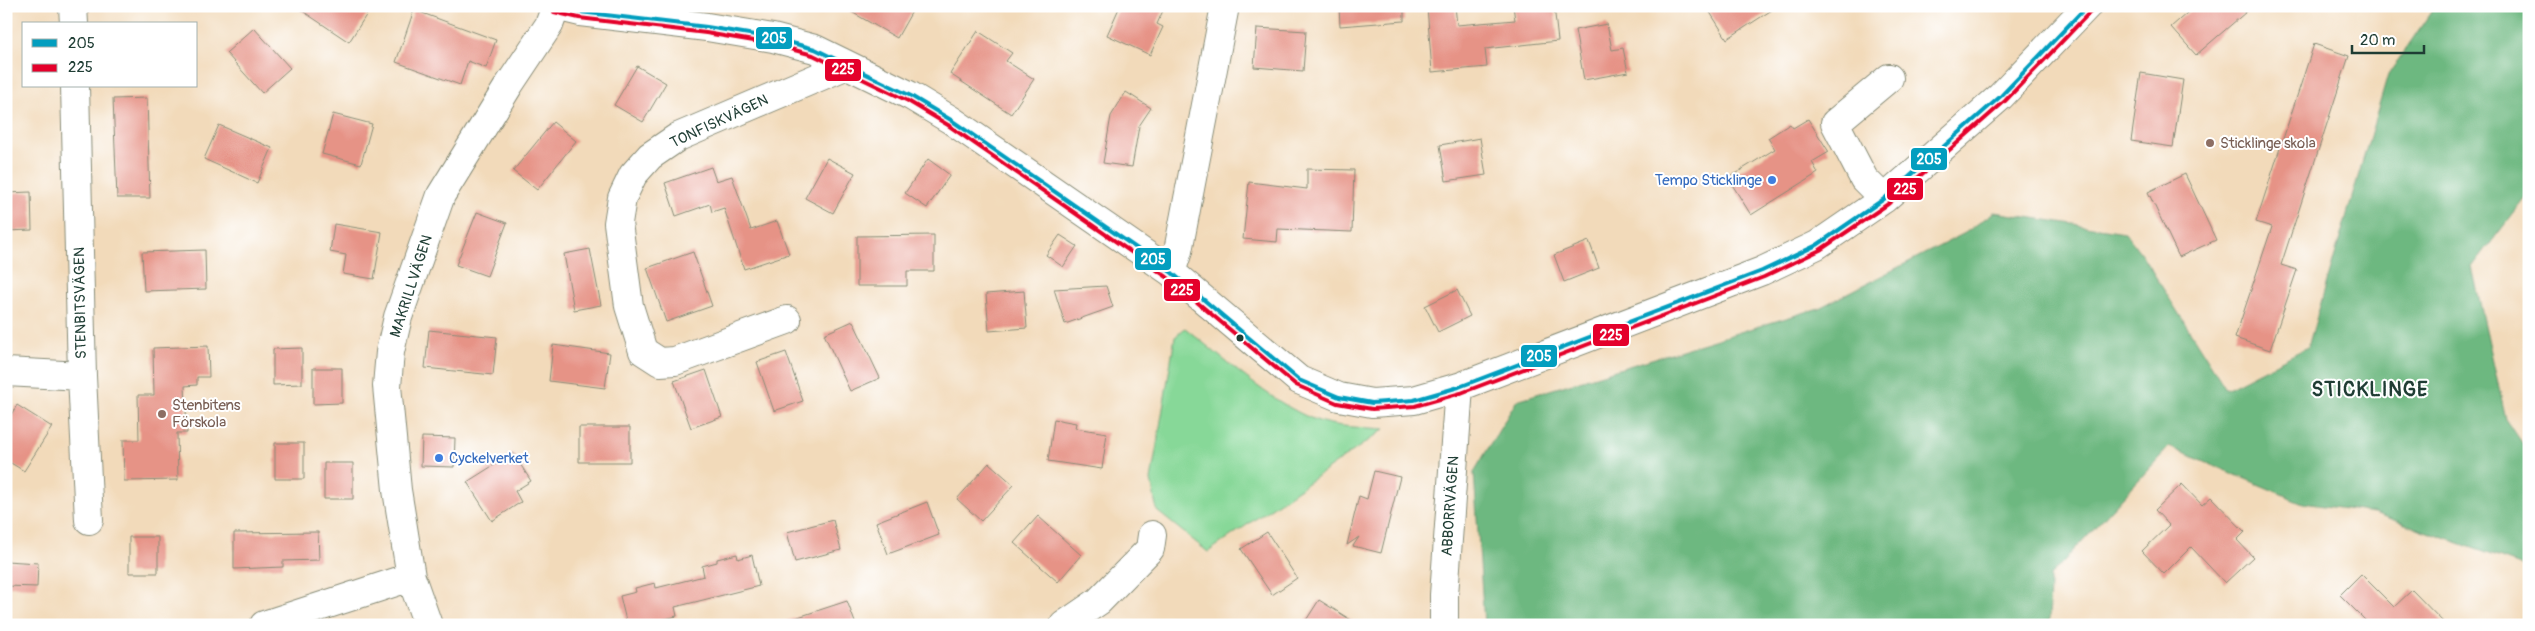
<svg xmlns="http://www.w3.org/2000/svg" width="2535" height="631" font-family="Pangolin,sans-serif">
<rect width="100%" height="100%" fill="#fff"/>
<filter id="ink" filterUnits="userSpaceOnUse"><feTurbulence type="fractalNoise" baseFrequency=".02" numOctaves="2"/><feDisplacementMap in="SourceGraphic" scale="10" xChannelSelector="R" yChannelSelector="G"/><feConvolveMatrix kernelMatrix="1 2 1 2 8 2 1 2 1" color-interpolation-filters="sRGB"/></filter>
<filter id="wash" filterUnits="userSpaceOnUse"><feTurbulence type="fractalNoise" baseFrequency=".0096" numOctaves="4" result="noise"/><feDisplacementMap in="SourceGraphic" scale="20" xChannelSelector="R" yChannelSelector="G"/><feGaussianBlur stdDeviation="1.12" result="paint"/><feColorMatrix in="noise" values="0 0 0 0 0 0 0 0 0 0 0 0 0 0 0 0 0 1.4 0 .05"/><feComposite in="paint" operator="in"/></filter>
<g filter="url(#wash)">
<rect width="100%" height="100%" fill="#f2daba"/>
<path fill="#87d898" stroke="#538a66" d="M 1185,328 C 1222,357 1270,402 1313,419 C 1336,428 1361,427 1385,429 L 1208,552 L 1157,511 L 1151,480 L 1175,337 Z"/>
<path fill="#6db880" stroke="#467a5a" d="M 2435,6 L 2529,6 L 2529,193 L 2472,267 L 2506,419 L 2529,453 L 2529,568 L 2374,513 L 2303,503 L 2169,447 L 2050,576 L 2049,625 L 1736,625 L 1694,622 L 1686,625 L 1484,624 L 1474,472 L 1517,400 L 1819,308 L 1965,233 L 1994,212 L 2125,232 L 2142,255 L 2226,389 L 2308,347 L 2388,75 Z"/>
<g id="blocks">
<path fill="#e69386" d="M 295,6 L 372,6 L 349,42 Z
M 841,6 L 915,6 L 897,38 Z
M 1120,6 L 1165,6 L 1157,24 L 1163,27 L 1150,55 L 1107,35 Z
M 1339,6 L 1404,6 L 1404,21 L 1340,26 Z
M 1427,6 L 1455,6 L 1457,25 L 1515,20 L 1513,6 L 1554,6 L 1558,41 L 1485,49 L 1487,67 L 1432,72 Z
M 1706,6 L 1778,6 L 1727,39 Z
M 2195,6 L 2253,6 L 2196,55 L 2171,27 Z
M 414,10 L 496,40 L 486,68 L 468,61 L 460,85 L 396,62 Z
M 1607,24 L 1612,50 L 1623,48 L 1628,72 L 1584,80 L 1575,30 Z
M 254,28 L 290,68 L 262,93 L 226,53 Z
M 1257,28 L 1306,31 L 1303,71 L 1254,67 Z
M 978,31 L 1012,53 L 1006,61 L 1034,79 L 1011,114 L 950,74 Z
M 2314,44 L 2349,56 L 2281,265 L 2297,270 L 2270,350 L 2235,338 L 2272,227 L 2256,222 Z
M 637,66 L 666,83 L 643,122 L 614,105 Z
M 2141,73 L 2183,80 L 2173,147 L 2131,141 Z
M 1126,92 L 1151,108 L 1139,126 L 1132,167 L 1103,163 L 1111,116 Z
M 147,98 L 150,198 L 117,198 L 113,99 Z
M 333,114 L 372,124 L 361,164 L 322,154 Z
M 1808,119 L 1829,152 L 1812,162 L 1818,173 L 1751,215 L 1728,178 L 1775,149 L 1768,138 L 1790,124 L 1793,128 Z
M 553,122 L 576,141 L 537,190 L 513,171 Z
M 219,125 L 272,148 L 257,183 L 204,159 Z
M 1480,138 L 1486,175 L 1446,181 L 1440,145 Z
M 827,158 L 855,173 L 833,213 L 805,198 Z
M 928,159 L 950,175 L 927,208 L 905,193 Z
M 711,167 L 716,181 L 732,176 L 751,230 L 777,221 L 789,254 L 744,269 L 724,208 L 712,212 L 710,204 L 676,216 L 665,183 Z
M 1307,169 L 1354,170 L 1352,232 L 1278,229 L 1277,242 L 1243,239 L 1249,182 L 1307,189 Z
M 2185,174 L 2216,240 L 2179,257 L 2148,192 Z
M 31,192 L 32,230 L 6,231 L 6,193 Z
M 477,212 L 507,223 L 487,276 L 456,265 Z
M 334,224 L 382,232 L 374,279 L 343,274 L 346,255 L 330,252 Z
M 934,235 L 934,271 L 907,271 L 907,286 L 857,286 L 857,236 Z
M 1060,235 L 1077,246 L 1063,267 L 1046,255 Z
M 1589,241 L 1599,268 L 1564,282 L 1554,255 Z
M 590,249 L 601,305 L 574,310 L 564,254 Z
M 205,250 L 206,289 L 144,291 L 142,252 Z
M 693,252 L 712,306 L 666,322 L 647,268 Z
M 1106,286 L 1113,307 L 1065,324 L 1054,289 Z
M 1457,290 L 1470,316 L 1438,332 L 1425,306 Z
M 1024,291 L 1027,328 L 989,331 L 986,294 Z
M 853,321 L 880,378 L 850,391 L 824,334 Z
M 429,330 L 497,337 L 493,375 L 425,368 Z
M 553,345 L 610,353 L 605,388 L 549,381 Z
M 208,346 L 209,377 L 197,377 L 197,385 L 185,386 L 187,433 L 177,433 L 178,480 L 124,481 L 123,440 L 139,440 L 138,395 L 154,395 L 153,348 Z
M 302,348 L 302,384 L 273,385 L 273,349 Z
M 786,352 L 803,401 L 774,411 L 757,362 Z
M 313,368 L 342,368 L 342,403 L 313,404 Z
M 706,370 L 722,417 L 691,428 L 674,381 Z
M 17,405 L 52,427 L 24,471 L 6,460 L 6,423 Z
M 1054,419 L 1076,423 L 1075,428 L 1107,433 L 1102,469 L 1048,461 Z
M 579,427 L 630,427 L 630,462 L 579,462 Z
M 422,437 L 455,438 L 454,467 L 421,466 Z
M 275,443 L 304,443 L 304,479 L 275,479 Z
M 513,453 L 531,481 L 515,491 L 521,502 L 492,521 L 467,482 Z
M 324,463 L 353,463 L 353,499 L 324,499 Z
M 989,463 L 1014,485 L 981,521 L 957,499 Z
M 1374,471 L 1400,477 L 1381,553 L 1353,546 L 1359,537 L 1347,545 L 1359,496 L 1367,499 Z
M 2182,484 L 2202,505 L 2211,497 L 2245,532 L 2237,540 L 2253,557 L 2225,583 L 2191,547 L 2164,574 L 2142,551 L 2169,525 L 2155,510 Z
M 927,502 L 939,535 L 888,554 L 876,522 Z
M 1038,516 L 1081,555 L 1058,582 L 1014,543 Z
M 833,520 L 841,550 L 795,562 L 787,532 Z
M 318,532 L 319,560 L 283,561 L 283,567 L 234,569 L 234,533 Z
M 1267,532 L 1297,578 L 1272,595 L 1241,549 Z
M 129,537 L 158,537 L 158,573 L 129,573 Z
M 737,554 L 738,559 L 752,555 L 759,586 L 675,607 L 677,616 L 641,625 L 627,625 L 620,596 L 636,592 L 635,588 L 655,583 L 656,588 L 704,576 L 702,566 L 717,562 L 717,559 Z
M 6,561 L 38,563 L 37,587 L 6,586 Z
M 2361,574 L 2394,607 L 2412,590 L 2446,625 L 2370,625 L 2340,595 Z
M 1319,600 L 1359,625 L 1303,625 Z
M 847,601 L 856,625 L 787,625 L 786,621 Z"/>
</g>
</g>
<g filter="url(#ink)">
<use href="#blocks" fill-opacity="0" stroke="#888c77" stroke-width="1"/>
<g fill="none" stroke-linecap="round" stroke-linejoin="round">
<defs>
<path id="minor" d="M 73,6 L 74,24
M 555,6 L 580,12 L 707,27 L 773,38 L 815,49 L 911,96 L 951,120 L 1171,272 L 1299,380 L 1339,397 L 1372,403 L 1414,400 L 1459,387 L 1762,271 L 1817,245 L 1884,199 L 1901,184 L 2001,96 L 2087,6
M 75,86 L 82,376 L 89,520
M 1884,199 L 1864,179 L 1835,123 L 1889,78
M 1171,272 L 1178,251 L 1225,6
M 787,320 L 675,361 L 660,362 L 643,351 L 629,306 L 618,223 L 622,198 L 633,175 L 650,156 L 678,137 L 847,65
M 6,372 L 82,376
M 264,625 L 411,577
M 428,625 L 411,577 L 397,490 L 387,386 L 390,352 L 398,317 L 441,195 L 509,85 L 549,25 L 556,6
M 1064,625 L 1099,601 L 1150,549 L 1152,535
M 1444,625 L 1444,595 L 1459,387"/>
</defs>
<use href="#minor" stroke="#888c77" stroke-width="30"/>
<use href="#minor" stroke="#fff" stroke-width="28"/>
<defs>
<path id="bus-1" d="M 556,6 L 580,12 L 707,27 L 773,38 L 815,49 L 911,96 L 951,120 L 1171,272 L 1299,380 L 1339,397 L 1372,403 L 1414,400 L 1459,387 L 1762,271 L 1817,245 L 1884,199 L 2001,96 L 2087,6"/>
<path id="bus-2" d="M 554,12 L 579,18 L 706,33 L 772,44 L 813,55 L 908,101 L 948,125 L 1167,277 L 1296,385 L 1337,403 L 1372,409 L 1415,406 L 1461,393 L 1764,277 L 1820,250 L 1888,204 L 2005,101 L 2092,10"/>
</defs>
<use href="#bus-1" stroke="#fff" stroke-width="8"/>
<use href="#bus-2" stroke="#fff" stroke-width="8"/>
<use href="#bus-1" stroke="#039ebf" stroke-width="4"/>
<use href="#bus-2" stroke="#e4002b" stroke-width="4"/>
</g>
</g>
<g fill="#8d6e63" stroke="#fff" stroke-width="2">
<circle cx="2210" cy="143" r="5"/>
<circle cx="162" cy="414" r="5"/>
</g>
<g fill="#3f7fe0" stroke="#fff" stroke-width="2">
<circle cx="1772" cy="180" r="5"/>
<circle cx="439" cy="458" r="5"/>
</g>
<circle fill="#1f3d34" stroke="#fff" stroke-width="2" cx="1240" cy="338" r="4.5"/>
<g text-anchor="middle" stroke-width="4" stroke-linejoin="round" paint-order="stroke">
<g font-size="15" fill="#1f3d34" stroke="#fff">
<text transform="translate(719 121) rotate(-25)" y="5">TONFISKVÄGEN</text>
<text transform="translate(411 286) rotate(-72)" y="5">MAKRILLVÄGEN</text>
<text transform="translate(80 303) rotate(-91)" y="5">STENBITSVÄGEN</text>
<text transform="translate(1450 506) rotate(-86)" y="5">ABBORRVÄGEN</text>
</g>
<g font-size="15" fill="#785e54" stroke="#fff" text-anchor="start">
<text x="2220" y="148">Sticklinge skola</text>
<text x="172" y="410">Stenbitens<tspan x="172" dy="17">Förskola</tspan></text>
</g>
<g font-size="15" fill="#366cbe" stroke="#fff" text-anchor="end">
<text x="1762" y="185">Tempo Sticklinge</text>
<text x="449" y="463" text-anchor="start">Cyckelverket</text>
</g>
<g font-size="20" font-weight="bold" letter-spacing="1" fill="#1f3d34" stroke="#fff">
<text x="2370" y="396">STICKLINGE</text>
</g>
</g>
<g stroke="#fff" stroke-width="2">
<rect x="755" y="26" width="38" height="24" rx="5" fill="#039ebf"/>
<rect x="824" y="58" width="38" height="24" rx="5" fill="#e4002b"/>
<rect x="1910" y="147" width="38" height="24" rx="5" fill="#039ebf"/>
<rect x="1886" y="177" width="38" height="24" rx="5" fill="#e4002b"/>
<rect x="1134" y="247" width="38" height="24" rx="5" fill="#039ebf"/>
<rect x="1163" y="278" width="38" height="24" rx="5" fill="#e4002b"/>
<rect x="1592" y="323" width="38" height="24" rx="5" fill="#e4002b"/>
<rect x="1520" y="344" width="38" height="24" rx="5" fill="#039ebf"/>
</g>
<g font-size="14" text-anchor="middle" font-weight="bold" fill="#fff">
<text x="774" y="43">205</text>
<text x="843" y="74">225</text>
<text x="1929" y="164">205</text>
<text x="1905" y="194">225</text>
<text x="1153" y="264">205</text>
<text x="1182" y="295">225</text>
<text x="1611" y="340">225</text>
<text x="1539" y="361">205</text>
</g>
<rect width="2535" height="631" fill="none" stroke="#fff" stroke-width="25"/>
<rect x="22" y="22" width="175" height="65" fill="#ffffff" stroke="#a5b1ae"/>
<rect x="32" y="39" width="25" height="8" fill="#039ebf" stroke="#a5b1ae"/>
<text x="68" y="48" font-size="15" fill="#1f3d34">205</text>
<rect x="32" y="64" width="25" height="8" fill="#e4002b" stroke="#a5b1ae"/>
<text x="68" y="72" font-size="15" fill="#1f3d34">225</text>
<path d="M2352 45v8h72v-8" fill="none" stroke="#1f3d34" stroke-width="2.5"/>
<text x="2360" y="45" font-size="15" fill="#1f3d34" stroke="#ffffff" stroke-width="4" paint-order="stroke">20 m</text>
</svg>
